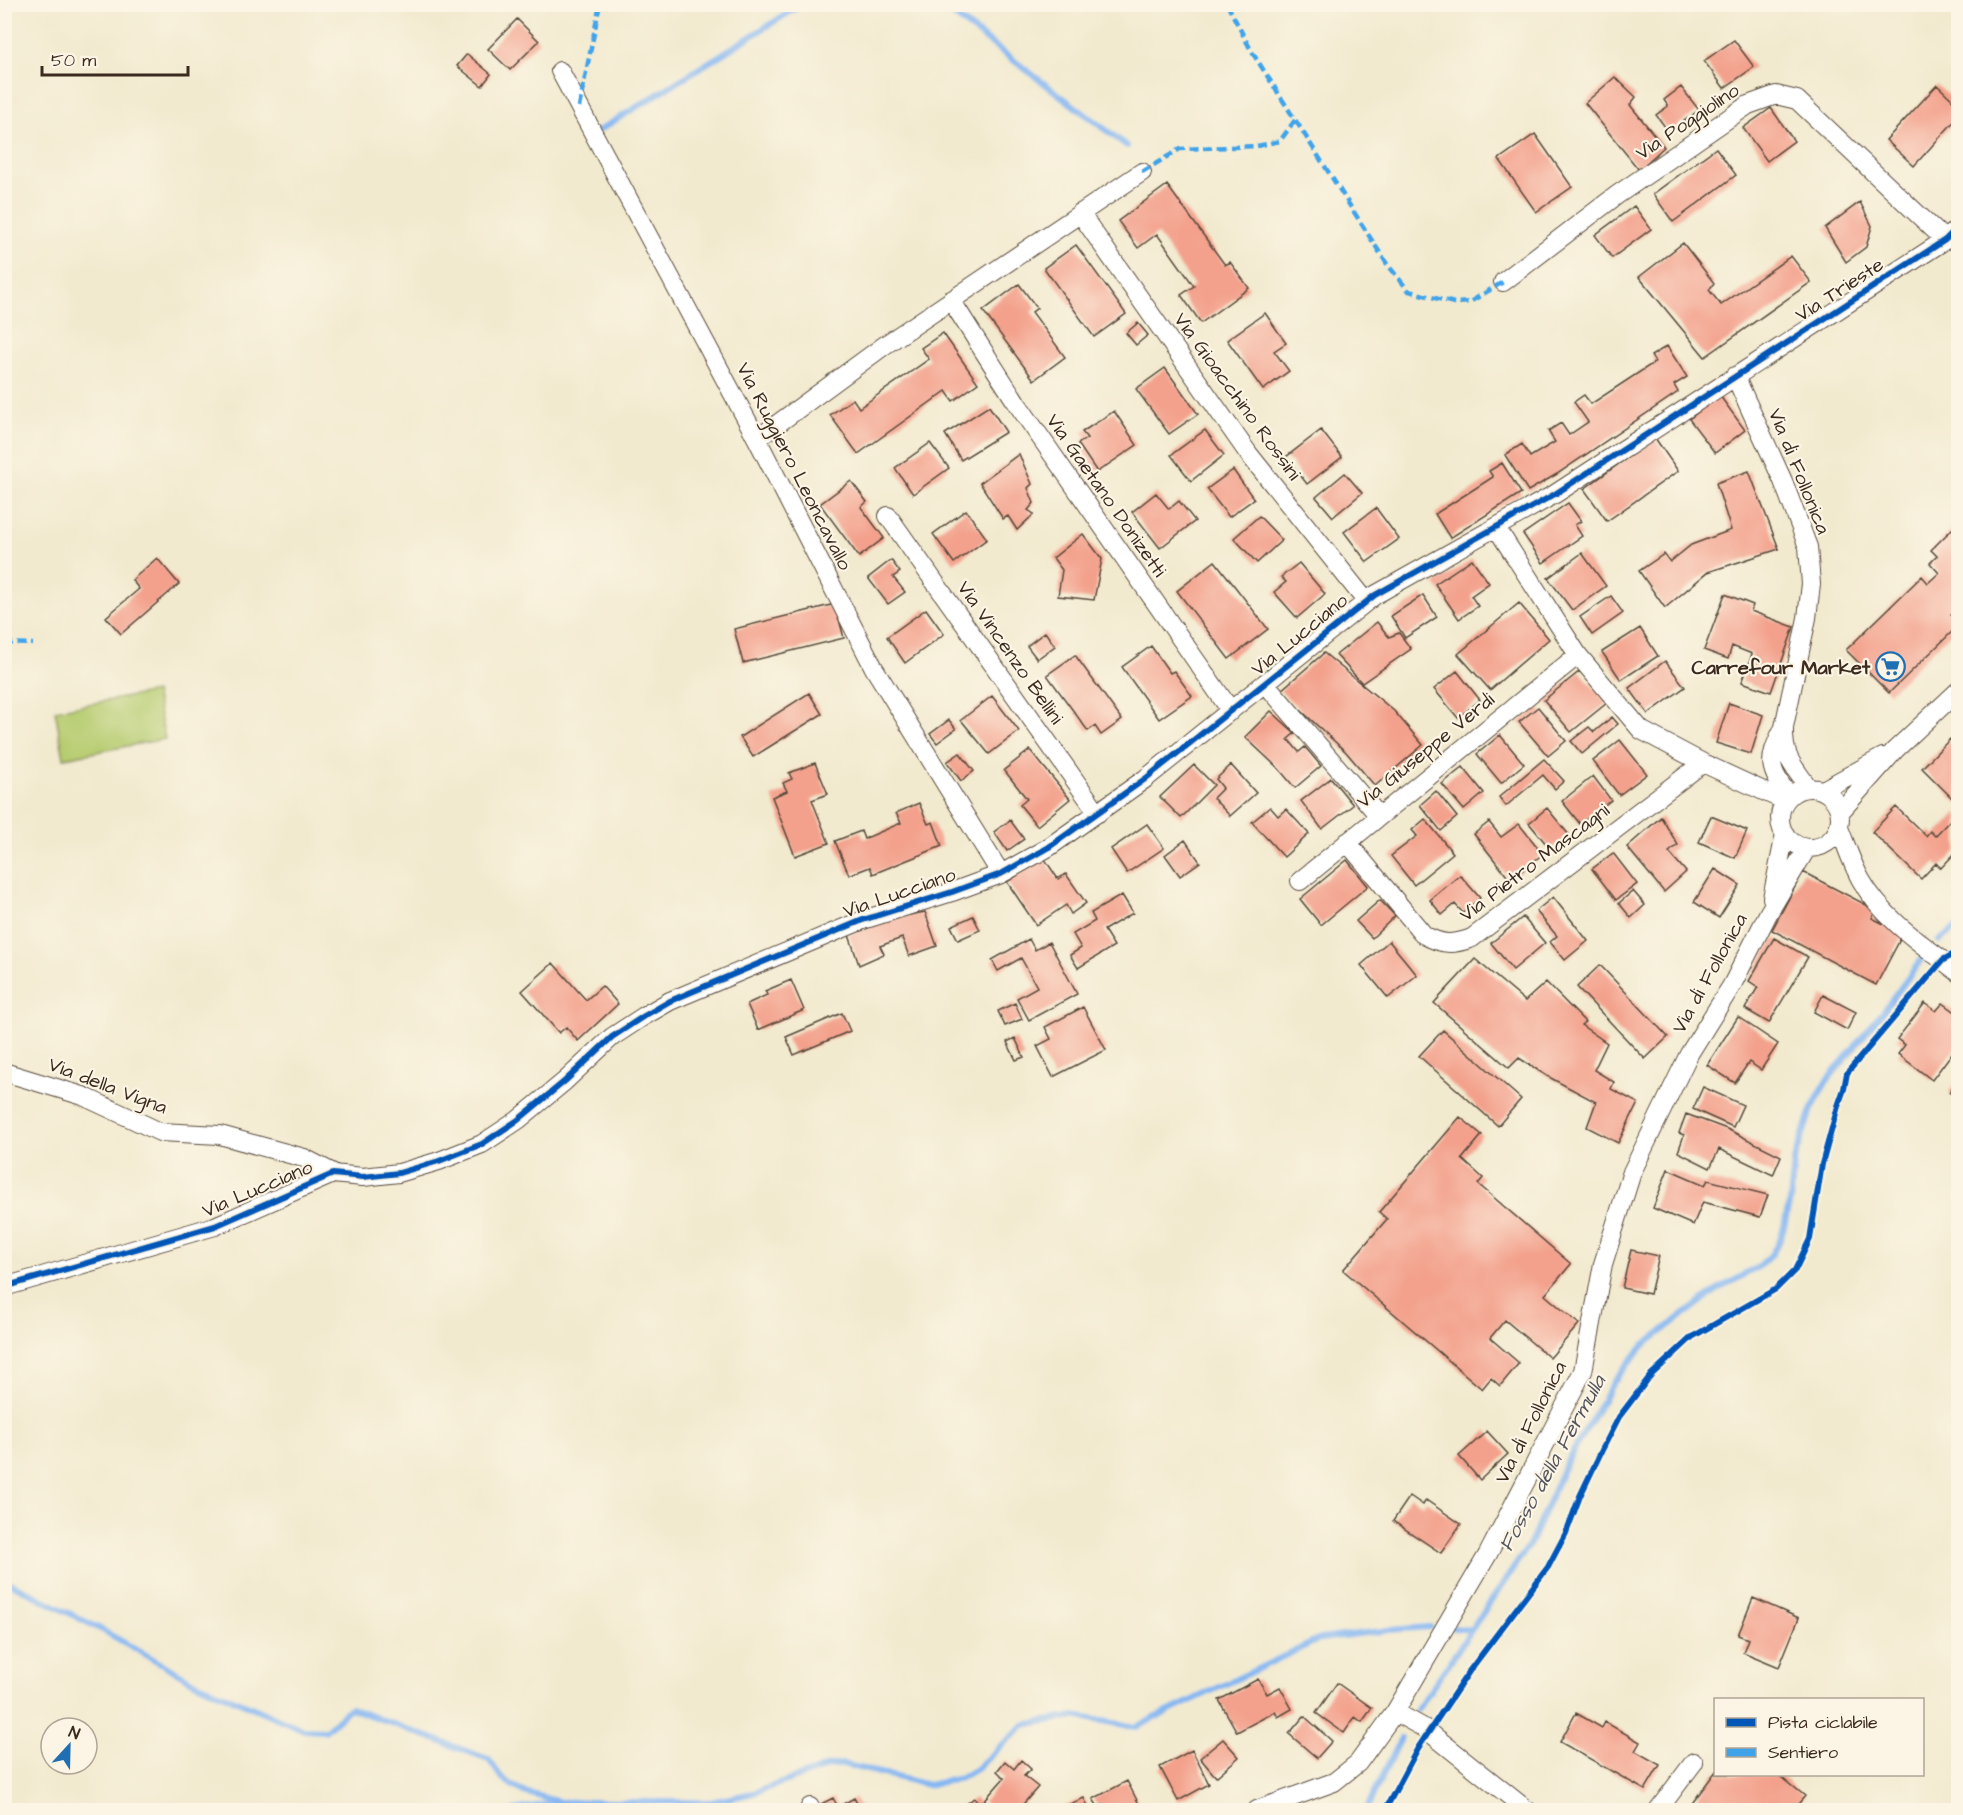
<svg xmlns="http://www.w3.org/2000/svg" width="1963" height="1815" font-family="'Architects Daughter',sans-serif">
<rect width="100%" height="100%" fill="#fcf5e5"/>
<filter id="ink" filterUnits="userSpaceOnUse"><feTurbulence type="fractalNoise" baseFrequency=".0167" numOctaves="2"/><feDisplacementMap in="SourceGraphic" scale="12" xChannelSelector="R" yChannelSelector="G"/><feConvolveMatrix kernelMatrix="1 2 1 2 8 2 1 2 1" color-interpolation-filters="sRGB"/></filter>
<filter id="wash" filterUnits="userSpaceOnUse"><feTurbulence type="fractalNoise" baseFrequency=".008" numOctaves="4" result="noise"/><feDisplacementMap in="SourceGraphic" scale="24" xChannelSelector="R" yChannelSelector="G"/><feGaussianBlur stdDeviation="1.35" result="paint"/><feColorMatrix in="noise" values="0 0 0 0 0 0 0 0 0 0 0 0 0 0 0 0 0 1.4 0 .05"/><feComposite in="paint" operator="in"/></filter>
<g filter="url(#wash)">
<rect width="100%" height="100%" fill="#f2eacf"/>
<path fill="#b6cc70" stroke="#787b47" stroke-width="1.5" d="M 155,692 L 165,739 L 64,758 L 55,710 Z"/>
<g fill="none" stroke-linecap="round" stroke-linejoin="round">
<path stroke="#86b7f2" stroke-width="6" d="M 939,4 L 1127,146
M 598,131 L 803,4
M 1939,941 L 1958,926
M 4,1580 L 102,1630 L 194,1682 L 304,1730 L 325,1731 L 350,1708 L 488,1759 L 501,1777 L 513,1786 L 524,1792 L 559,1802 L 711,1802 L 753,1793 L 829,1766 L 843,1764 L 928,1785 L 961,1778 L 976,1769 L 1024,1725 L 1074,1716 L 1136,1727 L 1320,1639 L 1389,1630 L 1430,1627
M 1453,1628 L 1470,1630
M 1417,1710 L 1530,1544 L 1564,1467 L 1614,1381 L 1644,1345 L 1714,1292 L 1758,1267 L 1772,1254 L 1781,1238 L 1790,1201 L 1794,1162 L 1810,1113 L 1826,1082 L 1886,1008 L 1921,960
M 515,1810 L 555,1803
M 1366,1810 L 1401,1738"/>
</g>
<g id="blocks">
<path fill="#f3a18c" d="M 517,19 L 539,41 L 510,70 L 488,49 Z
M 1734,40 L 1754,67 L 1724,88 L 1704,61 Z
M 467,54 L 491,74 L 482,86 L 457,66 Z
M 1615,77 L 1636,97 L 1630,105 L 1664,147 L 1639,170 L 1585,103 Z
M 1937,85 L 1958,105 L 1958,117 L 1914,166 L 1886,140 Z
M 1681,87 L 1699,110 L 1669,132 L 1656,115 L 1668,106 L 1664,100 Z
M 1771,108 L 1794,141 L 1767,161 L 1743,128 Z
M 1535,134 L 1572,187 L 1536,212 L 1499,159 Z
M 1716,148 L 1736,175 L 1673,222 L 1653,194 Z
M 1167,185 L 1225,265 L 1230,262 L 1249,288 L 1201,323 L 1181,295 L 1194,286 L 1157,234 L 1138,248 L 1118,221 Z
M 1860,202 L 1872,226 L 1866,247 L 1846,262 L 1825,228 Z
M 1634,206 L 1651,229 L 1612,258 L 1595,235 Z
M 1683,243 L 1714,283 L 1709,290 L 1721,305 L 1791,256 L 1811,282 L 1705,357 L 1639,277 Z
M 1076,245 L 1126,314 L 1094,337 L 1044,268 Z
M 1019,284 L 1037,308 L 1032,312 L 1065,357 L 1034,380 L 983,311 Z
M 1265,313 L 1286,343 L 1274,351 L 1289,371 L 1263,390 L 1227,340 Z
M 1138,323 L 1148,335 L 1136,345 L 1126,333 Z
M 943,333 L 978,383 L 953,401 L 946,391 L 858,454 L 830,415 L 853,399 L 859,408 L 929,359 L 921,348 Z
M 1667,346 L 1687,377 L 1674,385 L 1678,392 L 1557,474 L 1528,491 L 1505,455 L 1522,444 L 1530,457 L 1555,442 L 1548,431 L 1561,423 L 1569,435 L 1588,422 L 1574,402 L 1584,395 L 1591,404 L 1655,362 L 1651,356 Z
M 1165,368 L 1198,414 L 1169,434 L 1136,389 Z
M 1720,396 L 1745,430 L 1715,453 L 1689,419 Z
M 989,406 L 1006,432 L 961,460 L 945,434 Z
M 1114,411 L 1137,445 L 1097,472 L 1078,444 L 1087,438 L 1082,432 Z
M 1205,430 L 1224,455 L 1191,481 L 1171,455 Z
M 1321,430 L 1342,457 L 1307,484 L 1286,457 Z
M 1655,438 L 1678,471 L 1607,521 L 1584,489 Z
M 930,443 L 949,468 L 913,494 L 895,468 Z
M 1019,454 L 1032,484 L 1028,488 L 1034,503 L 1028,510 L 1034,514 L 1017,530 L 1008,516 L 1003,519 L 980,483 Z
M 1502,463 L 1521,493 L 1450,538 L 1435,514 L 1493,477 L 1489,471 Z
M 1233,470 L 1254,499 L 1229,517 L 1207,489 Z
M 1749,471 L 1779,549 L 1708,572 L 1665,608 L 1639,571 L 1664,554 L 1670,562 L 1691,545 L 1731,530 L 1716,483 Z
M 1345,473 L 1362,493 L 1333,517 L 1316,497 Z
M 851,481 L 867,502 L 861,507 L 884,538 L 859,557 L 820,504 Z
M 1156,493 L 1169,509 L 1179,501 L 1195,521 L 1160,548 L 1132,512 Z
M 1568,503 L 1581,521 L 1575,525 L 1582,536 L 1543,563 L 1523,534 Z
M 1376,508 L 1399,539 L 1367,562 L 1344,532 Z
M 966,510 L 987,539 L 954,563 L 933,534 Z
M 1259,516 L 1282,540 L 1257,563 L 1234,538 Z
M 1958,523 L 1958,608 L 1951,615 L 1958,622 L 1958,626 L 1889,693 L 1846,650 L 1922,576 L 1928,583 L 1939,573 L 1930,563 L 1937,556 L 1931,550 Z
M 1083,534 L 1102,559 L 1094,600 L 1058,596 L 1062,570 L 1053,558 Z
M 1582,553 L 1606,586 L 1572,610 L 1548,578 Z
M 157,558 L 179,584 L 121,634 L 106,617 L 139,589 L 132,580 Z
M 1472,559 L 1489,583 L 1471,596 L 1478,606 L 1459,619 L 1435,584 Z
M 891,560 L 900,572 L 893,577 L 905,592 L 888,604 L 868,578 Z
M 1215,561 L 1268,629 L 1229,659 L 1177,591 Z
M 1299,563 L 1325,594 L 1297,618 L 1274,592 L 1286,582 L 1281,577 Z
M 1725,594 L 1753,605 L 1751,611 L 1794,627 L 1771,692 L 1742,682 L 1752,654 L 1732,646 L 1728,659 L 1704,650 Z
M 1423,595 L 1437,617 L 1405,638 L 1391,616 Z
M 1611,596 L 1623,613 L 1592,635 L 1580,617 Z
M 1519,603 L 1549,639 L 1490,690 L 1458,654 Z
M 835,604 L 844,638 L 743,663 L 734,629 Z
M 926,609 L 944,634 L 905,663 L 887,637 Z
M 1377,622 L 1389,637 L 1399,633 L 1411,649 L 1362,683 L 1336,655 Z
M 1640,628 L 1658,656 L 1621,680 L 1602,652 Z
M 1045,632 L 1055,646 L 1037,659 L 1027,646 Z
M 1151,646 L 1170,673 L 1174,671 L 1192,696 L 1159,719 L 1122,667 Z
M 1324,653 L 1394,711 L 1423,745 L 1375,786 L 1346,752 L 1280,691 Z
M 1075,655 L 1122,720 L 1101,735 L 1095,726 L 1088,731 L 1047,675 Z
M 1665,661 L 1685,687 L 1648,714 L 1629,688 Z
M 1457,671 L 1480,700 L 1458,718 L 1434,689 Z
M 1580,671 L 1607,703 L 1571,732 L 1544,700 Z
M 809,693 L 822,714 L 753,757 L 740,737 Z
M 992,696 L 1019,731 L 989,754 L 961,720 Z
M 1729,703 L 1763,715 L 1751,754 L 1716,743 Z
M 1538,707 L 1566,741 L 1548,756 L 1519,722 Z
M 1271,711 L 1295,733 L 1288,739 L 1299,752 L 1305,747 L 1321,766 L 1295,788 L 1279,769 L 1245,737 Z
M 1612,717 L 1618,724 L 1582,754 L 1571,741 L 1589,727 L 1594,732 Z
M 949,720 L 956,729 L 937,743 L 930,734 Z
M 1500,735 L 1524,764 L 1501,783 L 1477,754 Z
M 1950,739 L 1958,747 L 1958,804 L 1922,768 Z
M 1620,740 L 1647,774 L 1619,795 L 1593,761 Z
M 1030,750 L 1070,799 L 1037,826 L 1020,805 L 1027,799 L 1004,770 Z
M 960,753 L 974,771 L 961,781 L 947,762 Z
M 1544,759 L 1564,781 L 1555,789 L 1543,775 L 1506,806 L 1499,797 Z
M 815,763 L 828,794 L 812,800 L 829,843 L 795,856 L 772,797 L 787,791 L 783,783 L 792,779 L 789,773 Z
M 1194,765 L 1214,785 L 1181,818 L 1160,797 Z
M 1231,765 L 1256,793 L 1230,816 L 1213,798 L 1223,788 L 1216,779 Z
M 1463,767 L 1484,793 L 1464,810 L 1442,784 Z
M 1593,776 L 1611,800 L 1580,824 L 1562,801 Z
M 1331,778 L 1353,805 L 1322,829 L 1301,801 Z
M 1436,791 L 1457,817 L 1441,831 L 1420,805 Z
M 919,803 L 928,824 L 933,822 L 942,846 L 873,874 L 870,867 L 849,875 L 835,841 L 861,831 L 864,839 L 901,823 L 896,813 Z
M 1270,807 L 1278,816 L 1286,809 L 1309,834 L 1284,857 L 1252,822 Z
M 1896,807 L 1926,836 L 1930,831 L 1935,836 L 1958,812 L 1958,850 L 1941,868 L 1936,863 L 1921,879 L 1872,832 Z
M 1547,808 L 1569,835 L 1551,850 L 1529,823 Z
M 1711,816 L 1747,831 L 1735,858 L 1699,842 Z
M 1661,817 L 1678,845 L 1669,852 L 1686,872 L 1664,892 L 1627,847 Z
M 1425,819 L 1453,853 L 1414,885 L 1391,856 L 1417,836 L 1412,830 Z
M 1010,820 L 1024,839 L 1007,851 L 994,832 Z
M 1489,822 L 1501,837 L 1519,824 L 1543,854 L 1510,880 L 1474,834 Z
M 1147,824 L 1164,848 L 1127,873 L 1111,849 Z
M 1185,840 L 1200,862 L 1180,876 L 1165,855 Z
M 1613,853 L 1637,884 L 1616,900 L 1592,869 Z
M 1044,858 L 1058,879 L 1066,874 L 1086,903 L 1071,914 L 1066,905 L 1036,925 L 1007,882 Z
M 1347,860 L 1368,886 L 1321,925 L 1300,899 Z
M 1715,869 L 1740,885 L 1719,918 L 1694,902 Z
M 1803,872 L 1876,910 L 1872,918 L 1903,934 L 1876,985 L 1772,930 Z
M 1460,875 L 1480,898 L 1463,913 L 1455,904 L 1442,915 L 1430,900 Z
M 1633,891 L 1645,905 L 1631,918 L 1619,903 Z
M 1122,895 L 1133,913 L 1104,930 L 1114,946 L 1078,968 L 1070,955 L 1081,948 L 1073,934 L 1095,921 L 1091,913 Z
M 1553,897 L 1588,941 L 1565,960 L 1550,942 L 1557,936 L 1536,911 Z
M 1380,900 L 1395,916 L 1372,938 L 1356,921 Z
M 925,912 L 937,946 L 909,956 L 902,938 L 880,946 L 884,954 L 859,965 L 849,935 L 894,918 Z
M 973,916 L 980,930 L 958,940 L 951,926 Z
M 1523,917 L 1545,943 L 1513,970 L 1491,943 Z
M 1774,938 L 1808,957 L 1769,1023 L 1745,1009 L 1758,987 L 1749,981 Z
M 1029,939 L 1035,950 L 1049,942 L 1077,994 L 1029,1020 L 1017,998 L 1037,987 L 1021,958 L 998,971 L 992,960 Z
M 1389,941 L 1417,975 L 1388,998 L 1361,965 Z
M 1475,959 L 1525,1001 L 1546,982 L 1585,1022 L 1581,1025 L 1607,1043 L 1594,1070 L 1614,1082 L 1611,1089 L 1638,1103 L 1618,1143 L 1587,1127 L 1596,1102 L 1547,1076 L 1519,1058 L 1509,1068 L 1434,1003 Z
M 553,963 L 586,1000 L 602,986 L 618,1004 L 578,1041 L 566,1027 L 559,1033 L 522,991 Z
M 1600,965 L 1668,1037 L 1645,1059 L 1577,987 Z
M 791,980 L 804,1010 L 758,1030 L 747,1004 L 767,995 L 765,991 Z
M 1823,995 L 1856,1012 L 1847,1030 L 1814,1012 Z
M 1015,1003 L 1022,1019 L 1005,1026 L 998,1011 Z
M 1925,1003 L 1936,1011 L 1943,1003 L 1958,1014 L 1955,1020 L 1958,1023 L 1958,1045 L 1932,1080 L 1898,1054 L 1905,1045 L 1897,1039 Z
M 1083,1007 L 1106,1050 L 1053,1077 L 1037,1046 L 1051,1039 L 1045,1027 Z
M 842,1013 L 850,1031 L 794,1055 L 786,1037 Z
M 1738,1017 L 1778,1044 L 1761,1070 L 1749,1062 L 1735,1083 L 1707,1065 Z
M 1443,1030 L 1521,1099 L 1498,1126 L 1419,1056 Z
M 1015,1038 L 1024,1057 L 1016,1060 L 1007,1042 Z
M 1958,1080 L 1958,1099 L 1949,1092 Z
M 1703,1087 L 1743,1105 L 1733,1127 L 1693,1109 Z
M 1686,1114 L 1727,1129 L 1781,1156 L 1773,1175 L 1719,1149 L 1710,1168 L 1678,1152 L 1684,1135 L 1679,1133 Z
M 1460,1117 L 1482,1135 L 1462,1159 L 1483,1178 L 1478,1184 L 1571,1264 L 1545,1295 L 1579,1324 L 1550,1358 L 1505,1320 L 1490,1338 L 1519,1363 L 1500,1386 L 1491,1378 L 1482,1389 L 1343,1270 L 1387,1219 L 1379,1212 Z
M 1668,1169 L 1705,1185 L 1708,1180 L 1768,1195 L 1760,1217 L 1703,1202 L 1693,1225 L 1653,1208 Z
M 1631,1250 L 1659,1256 L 1650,1294 L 1622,1288 Z
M 1487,1431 L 1508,1454 L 1480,1480 L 1459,1456 Z
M 1410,1496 L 1423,1505 L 1426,1500 L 1461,1524 L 1441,1553 L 1393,1521 Z
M 1753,1598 L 1799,1618 L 1779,1667 L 1743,1652 L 1748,1639 L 1738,1635 Z
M 1258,1679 L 1267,1694 L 1280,1687 L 1292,1709 L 1278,1717 L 1275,1712 L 1237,1732 L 1219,1700 Z
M 1337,1683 L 1372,1708 L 1362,1722 L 1355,1717 L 1344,1733 L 1316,1713 Z
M 1576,1713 L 1602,1728 L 1605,1722 L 1640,1742 L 1635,1751 L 1660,1765 L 1645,1790 L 1560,1742 Z
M 1304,1716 L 1332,1741 L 1317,1758 L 1289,1734 Z
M 1223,1739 L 1239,1757 L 1216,1777 L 1200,1758 Z
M 1192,1750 L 1209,1784 L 1178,1801 L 1160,1767 Z
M 1021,1760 L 1031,1769 L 1024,1776 L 1038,1787 L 1018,1810 L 994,1810 L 983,1802 L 1004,1778 L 997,1771 L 1005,1761 L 1014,1769 Z
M 1716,1771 L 1716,1774 L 1778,1774 L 1805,1796 L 1793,1810 L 1687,1810 Z
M 1127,1781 L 1141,1808 L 1135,1810 L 1100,1810 L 1093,1799 Z
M 833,1798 L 838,1807 L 854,1798 L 861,1810 L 825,1810 L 821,1804 Z
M 974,1798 L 985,1810 L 963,1810 L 961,1808 Z
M 1084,1798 L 1090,1810 L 1056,1810 Z"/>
</g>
</g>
<g filter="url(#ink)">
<use href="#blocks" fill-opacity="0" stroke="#564739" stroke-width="1.5"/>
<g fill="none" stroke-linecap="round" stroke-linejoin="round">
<defs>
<path id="minor" d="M 560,71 L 757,439 L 874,668 L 1001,874
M 1080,213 L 1248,453 L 1366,601
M 1503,282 L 1617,195 L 1748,105 L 1776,95 L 1797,100 L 1945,240
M 951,300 L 1018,405 L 1231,711
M 1735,376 L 1783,481 L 1808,547 L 1811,584 L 1807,618 L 1784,727 C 1783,757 1792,764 1808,787
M 757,439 L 885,345 L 1142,172
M 888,516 L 1098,813
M 1496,527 L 1578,655 L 1641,730 L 1703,763 L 1785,801
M 1265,683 L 1379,816
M 1782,731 C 1767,762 1769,769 1789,796
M1780 818a30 30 0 1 1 60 0a30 30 0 1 1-60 0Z
M 1823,790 L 1883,757
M 1840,812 L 1895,750 L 1958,691
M 1839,828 C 1846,845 1852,864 1861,880 C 1883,919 1923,945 1958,972
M 1347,842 L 1424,935 C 1442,945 1453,945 1472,938 L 1703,763
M 1300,881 L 1578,655
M 1772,898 L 1785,834
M 4,1072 L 83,1096 L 160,1132 L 220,1135 L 304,1158 L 335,1174
M 4,1287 L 215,1226 L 333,1174 L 363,1177 L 399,1173 L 439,1161 L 482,1144 L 518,1120 L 565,1081 L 612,1037 L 644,1016 L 670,1001 L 863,920 L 952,892 L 1001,874 L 1049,847 L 1145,779 L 1375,595 L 1555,494 L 1945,240 L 1958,227
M 1395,1712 L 1424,1728 L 1527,1810
M 810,1807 L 811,1810
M 1257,1810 L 1334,1782 L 1358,1763 L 1395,1712 L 1488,1554 L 1583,1371 L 1603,1264 L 1632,1172 L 1689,1054 L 1732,985 L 1769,912 L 1807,848
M 1658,1810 L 1694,1762"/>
</defs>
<use href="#minor" stroke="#564739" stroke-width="20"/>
<use href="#minor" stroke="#fff" stroke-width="18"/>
<path stroke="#3fa3ea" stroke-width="4.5" stroke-dasharray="9 4.5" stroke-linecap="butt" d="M 1227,4 L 1252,52 L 1387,264 L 1409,291 L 1454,303 L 1470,302 L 1503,282
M 579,107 L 600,4
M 1142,172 L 1180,149 L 1257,146 L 1280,141 L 1295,120
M 4,643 L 33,644"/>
<defs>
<path id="cycleway" d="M 4,1287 L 215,1226 L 333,1174 L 363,1177 L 399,1173 L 439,1161 L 482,1144 L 518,1120 L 565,1081 L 612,1037 L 644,1016 L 670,1001 L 863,920 L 952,892 L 1001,874 L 1049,847 L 1145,779 L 1375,595 L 1555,494 L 1945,240 L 1958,227
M 1385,1810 L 1418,1748 L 1470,1670 L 1548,1567 L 1566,1533 L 1580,1496 L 1602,1450 L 1619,1417 L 1651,1375 L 1692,1337 L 1776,1289 L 1795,1270 L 1810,1239 L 1822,1164 L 1838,1106 L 1844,1089 L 1847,1073 L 1943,960 L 1958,952"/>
</defs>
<use href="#cycleway" stroke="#fcf5e5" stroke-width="10"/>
<use href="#cycleway" stroke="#0057b8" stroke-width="6"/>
</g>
</g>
<defs>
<symbol id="supermarket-ring" viewBox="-11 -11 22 22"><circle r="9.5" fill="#fcf5e5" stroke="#1f6fb2" stroke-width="1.5"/><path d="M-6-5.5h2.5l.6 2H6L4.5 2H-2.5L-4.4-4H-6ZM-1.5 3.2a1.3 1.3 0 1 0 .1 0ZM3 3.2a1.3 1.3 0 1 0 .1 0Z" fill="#1f6fb2"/></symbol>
</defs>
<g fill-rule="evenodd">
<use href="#supermarket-ring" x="1874" y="650" width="33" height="33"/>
</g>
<g text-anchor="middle" stroke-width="4.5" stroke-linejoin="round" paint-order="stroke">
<g font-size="20" fill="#3b2a1e" stroke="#fcf5e5">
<text transform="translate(1687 121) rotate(-34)" y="7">Via Poggiolino</text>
<text transform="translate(1839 289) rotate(-33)" y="7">Via Trieste</text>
<text transform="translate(1238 396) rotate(54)" y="7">Via Gioacchino Rossini</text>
<text transform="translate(795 466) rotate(63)" y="7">Via Ruggiero Leoncavallo</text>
<text transform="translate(1800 471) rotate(68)" y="7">Via di Follonica</text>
<text transform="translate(1107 495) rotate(55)" y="7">Via Gaetano Donizetti</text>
<text transform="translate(1299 634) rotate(-39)" y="7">Via Lucciano</text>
<text transform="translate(1011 652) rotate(55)" y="7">Via Vincenzo Bellini</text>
<text transform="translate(1425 750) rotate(-39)" y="7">Via Giuseppe Verdi</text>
<text transform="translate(1534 862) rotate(-37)" y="7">Via Pietro Mascagni</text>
<text transform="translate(899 892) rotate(-19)" y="7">Via Lucciano</text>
<text transform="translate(1709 973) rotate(-61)" y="7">Via di Follonica</text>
<text transform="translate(108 1085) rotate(21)" y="7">Via della Vigna</text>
<text transform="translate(257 1188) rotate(-23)" y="7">Via Lucciano</text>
<text transform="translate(1530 1422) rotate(-63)" y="7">Via di Follonica</text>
</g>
<g font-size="20" font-weight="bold" fill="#3b2a1e" stroke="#fcf5e5" text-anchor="end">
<text x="1870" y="674">Carrefour Market</text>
</g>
<g font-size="21" font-style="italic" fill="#52545e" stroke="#fcf5e5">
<text transform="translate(1552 1463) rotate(-61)" y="7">Fosso della Fermulla</text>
</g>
</g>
<rect width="1963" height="1815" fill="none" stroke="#fcf5e5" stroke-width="24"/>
<rect x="1714" y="1698" width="210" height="78" fill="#fcf5e5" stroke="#afa495" stroke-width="1.5"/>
<rect x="1726" y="1718" width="30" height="9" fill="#0057b8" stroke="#afa495" stroke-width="1.5"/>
<text x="1768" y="1728" font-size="18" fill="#3b2a1e">Pista ciclabile</text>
<rect x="1726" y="1748" width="30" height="9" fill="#3fa3ea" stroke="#afa495" stroke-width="1.5"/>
<text x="1768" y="1758" font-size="18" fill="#3b2a1e">Sentiero</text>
<g transform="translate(69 1746) rotate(22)"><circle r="28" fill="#fcf5e5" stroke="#afa495" stroke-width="1.5"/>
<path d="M0-4.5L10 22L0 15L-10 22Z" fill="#1f6fb2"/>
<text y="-9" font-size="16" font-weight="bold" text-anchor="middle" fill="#3b2a1e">N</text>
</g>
<path d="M42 66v9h146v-9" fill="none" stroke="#3b2a1e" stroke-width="3"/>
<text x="51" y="66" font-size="18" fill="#3b2a1e" stroke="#fcf5e5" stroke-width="4.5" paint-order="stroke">50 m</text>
</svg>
